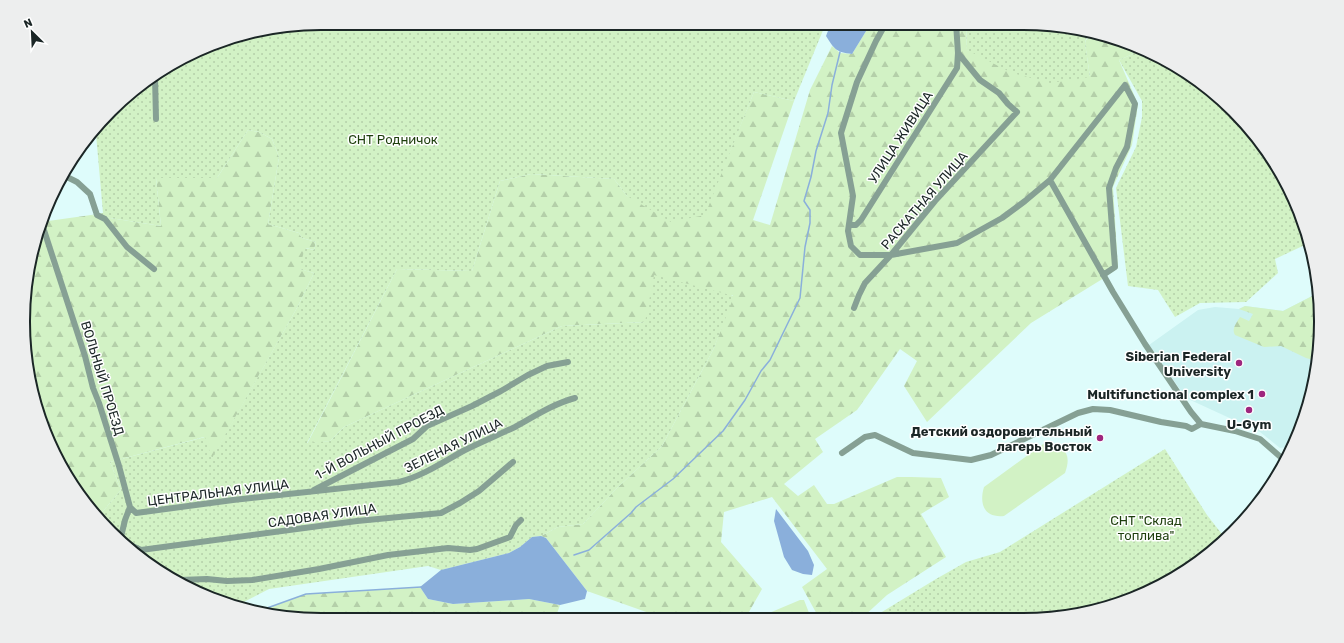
<svg xmlns="http://www.w3.org/2000/svg" width="1344" height="643" font-family="Rubik,sans-serif">
<defs>
<pattern id="forest-firs" width="22" height="20" patternUnits="userSpaceOnUse"><rect width="22" height="20" fill="#d2f2c5"/><path d="M5 1l3.5 6h-7zM16 11l3.5 6h-7z" fill="#b4cfa9"/></pattern>
<pattern id="garden-dots" width="8" height="8" patternUnits="userSpaceOnUse"><rect width="8" height="8" fill="#d2f2c5"/><path d="M2 2h.1M6 6h.1" fill="none" stroke="#b4cfa9" stroke-width="1.8" stroke-linecap="round"/></pattern>
</defs>
<rect width="100%" height="100%" fill="#defcfb"/>
<path fill="#cbf2f1" d="M 1318,293 L 1321,322 L 1315,380 L 1298,436 L 1293,446 L 1280,448 L 1260,432 L 1186,398 L 1149,345 L 1198,310 L 1215,307 L 1239,309 L 1245,306 L 1283,311 Z"/>
<path fill="url(#forest-firs)" d="M 871,23 L 966,23 L 967,50 L 1090,77 L 1085,43 L 1086,40 L 1094,33 L 1128,43 L 1133,54 L 1119,60 L 1138,104 L 1132,145 L 1113,187 L 1118,268 L 1104,278 L 1031,323 L 927,422 L 904,386 L 917,361 L 900,349 L 857,410 L 815,439 L 823,452 L 784,484 L 798,496 L 814,485 L 827,504 L 834,504 L 897,477 L 912,477 L 941,478 L 949,497 L 921,514 L 946,557 L 887,595 L 862,618 L 819,618 L 802,587 L 827,569 L 772,497 L 724,512 L 721,542 L 762,589 L 745,619 L 666,619 L 587,591 L 546,538 L 541,536 L 558,527 L 583,524 L 618,487 L 662,446 L 714,348 L 733,295 L 645,322 L 562,326 L 344,427 L 330,441 L 307,444 L 397,269 L 472,271 L 500,181 L 531,174 L 614,179 L 627,196 L 704,215 L 754,92 L 794,101 L 753,220 L 770,225 L 810,90 L 832,46 L 840,53 L 852,54 Z
M 248,130 L 259,132 L 272,139 L 279,157 L 268,224 L 299,233 L 302,238 L 316,242 L 314,250 L 306,248 L 300,269 L 314,273 L 298,306 L 212,459 L 204,437 L 110,462 L 121,490 L 98,517 L 85,503 L 54,454 L 26,361 L 29,263 L 41,222 L 91,215 L 161,226 L 156,178 L 217,178 Z
M 1318,293 L 1321,322 L 1317,361 L 1306,358 L 1281,346 L 1264,347 L 1235,335 C 1231,329 1237,322 1240,317 L 1249,321 L 1253,314 L 1239,309 L 1245,306 L 1283,311 Z
M 420,587 L 428,599 L 453,604 L 529,599 L 560,605 L 555,619 L 321,620 L 263,614 L 256,612 L 306,594 Z"/>
<path fill="url(#garden-dots)" d="M 322,23 L 826,23 L 794,101 L 754,92 L 705,215 L 671,222 L 627,196 L 614,179 L 531,174 L 500,181 L 472,271 L 397,269 L 307,443 L 330,441 L 344,427 L 562,326 L 645,322 L 654,275 L 734,296 L 714,348 L 662,446 L 618,487 L 583,524 L 558,527 L 541,536 L 532,537 L 520,547 L 509,553 L 441,570 L 428,566 L 269,589 L 236,606 L 207,597 L 125,546 L 98,517 L 121,490 L 110,462 L 205,437 L 212,458 L 298,306 L 314,273 L 299,269 L 305,248 L 314,250 L 316,242 L 302,238 L 299,233 L 268,224 L 279,157 L 272,139 L 259,132 L 248,130 L 217,178 L 156,178 L 161,226 L 91,215 L 103,213 L 96,134 L 94,133 L 140,85 L 225,39 Z
M 966,23 L 1023,23 L 1081,29 L 1094,33 L 1086,39 L 1085,43 L 1090,77 L 1050,83 L 1012,73 L 967,50 Z
M 1128,43 L 1137,46 L 1189,73 L 1234,111 L 1271,156 L 1298,207 L 1309,243 L 1275,259 L 1278,273 L 1246,302 L 1200,303 L 1175,317 L 1158,290 L 1128,286 L 1116,188 L 1136,147 L 1142,117 L 1142,101 L 1119,60 L 1133,54 Z
M 1165,449 L 1207,515 L 1225,538 L 1204,558 L 1137,597 L 1062,617 L 872,618 L 936,579 L 966,562 L 1000,552 Z"/>
<path fill="#d2f2c5" d="M 1046,442 C 1065,446 1072,454 1065,473 L 1004,516 C 984,518 979,504 984,487 Z
M 800,600 L 804,600 L 811,618 L 757,618 Z"/>
<path fill="#8aafdb" d="M 831,23 L 871,23 L 852,54 C 836,52 835,50 826,36 Z
M 776,509 L 808,551 L 814,565 L 812,575 L 803,574 L 792,570 L 784,557 L 774,521 Z
M 541,536 L 546,538 L 587,591 L 585,599 L 560,605 L 529,599 L 453,604 L 428,599 L 420,587 L 441,570 L 509,553 L 520,547 L 532,537 Z"/>
<g fill="none" stroke-linecap="round" stroke-linejoin="round">
<path stroke="#8aafdb" stroke-width="1.5" d="M 574,555 L 589,550 L 631,513 L 636,507 L 673,479 L 723,431 L 745,400 L 761,371 L 770,360 L 800,298 L 805,247 L 810,223 L 810,210 L 804,201 L 811,177 L 816,151 L 828,113 L 832,85 L 840,52
M 256,612 L 306,594 L 421,587"/>
<path stroke="#86a094" stroke-width="6" d="M 886,23 L 876,41 L 857,82 L 841,133 L 853,196 L 848,231 L 851,246 L 860,255 L 891,255 L 957,243 L 1002,218 L 1025,201 L 1050,180 L 1125,85 L 1135,104 L 1127,147 L 1116,168 L 1109,188 L 1115,267 L 1103,275
M 155,77 L 156,119
M 63,175 L 77,182 L 90,194 L 97,215 L 105,219 L 127,247 L 154,269
M 1050,180 L 1113,292 L 1145,344 L 1191,412 L 1201,424 L 1235,431 L 1260,439 L 1284,460
M 41,221 L 85,356 L 93,388 L 99,403 L 119,466 L 130,507 L 125,520 L 120,541
M 849,225 L 856,225 L 861,220 L 957,68 L 958,53
M 854,308 L 859,295 L 865,283 L 891,255 L 935,201 L 1017,112 L 1008,104 L 999,93 L 980,80 L 958,53 L 956,23
M 842,453 L 865,437 L 875,435 L 913,453 L 971,460 L 991,455 L 1078,413 L 1093,409 L 1110,410 L 1161,422 L 1186,426 L 1192,429 L 1201,424
M 314,490 L 413,439 L 427,426 L 472,406 L 501,391 L 528,375 L 547,366 L 568,362
M 130,507 L 136,513 L 233,500 L 399,482 C 423,476 443,462 465,450 C 481,442 498,435 515,427 C 535,416 553,404 575,398
M 121,539 L 128,544 L 141,550 L 357,521 L 441,513 L 460,503 L 479,491 L 513,462
M 180,580 L 207,579 L 227,581 L 252,580 L 319,569 L 388,555 L 448,548 L 470,550 L 477,549 L 510,537 L 516,525 L 521,520"/>
</g>
<g fill="#9e267e" stroke="#fff" stroke-width="1.5">
<circle cx="1239" cy="363" r="4"/>
<circle cx="1262" cy="394" r="4"/>
<circle cx="1249" cy="410" r="4"/>
<circle cx="1100" cy="438" r="4"/>
</g>
<g text-anchor="middle" stroke-width="3" stroke-linejoin="round" paint-order="stroke">
<g font-size="13" fill="#1b2626" stroke="#fff">
<text transform="translate(900 137) rotate(-57)" y="5">УЛИЦА ЖИВИЦА</text>
<text transform="translate(924 200) rotate(-49)" y="5">РАСКАТНАЯ УЛИЦА</text>
<text transform="translate(103 378) rotate(73)" y="5">ВОЛЬНЫЙ ПРОЕЗД</text>
<text transform="translate(379 442) rotate(-28)" y="5">1-Й ВОЛЬНЫЙ ПРОЕЗД</text>
<text transform="translate(453 445) rotate(-26)" y="5">ЗЕЛЕНАЯ УЛИЦА</text>
<text transform="translate(218 492) rotate(-7)" y="5">ЦЕНТРАЛЬНАЯ УЛИЦА</text>
<text transform="translate(322 515) rotate(-8)" y="5">САДОВАЯ УЛИЦА</text>
</g>
<g font-size="13" fill="#1e3f0d" stroke="#fff">
<text x="393" y="144">СНТ Родничок</text>
<text x="1146" y="525">СНТ "Склад<tspan x="1146" dy="15">топлива"</tspan></text>
</g>
<g font-size="13" font-weight="bold" fill="#1b2626" stroke="#fff" text-anchor="end">
<text x="1231" y="361">Siberian Federal<tspan x="1231" dy="15">University</tspan></text>
<text x="1254" y="399">Multifunctional complex 1</text>
<text x="1249" y="429" text-anchor="middle">U-Gym</text>
<text x="1092" y="436">Детский оздоровительный<tspan x="1092" dy="15">лагерь Восток</tspan></text>
</g>
</g>
<path d="M0 0H1344V643H0ZM321 30H1023A291 291 0 0 1 1314 321V322A291 291 0 0 1 1023 613H321A291 291 0 0 1 30 322V321A291 291 0 0 1 321 30Z" fill="#edeeee" fill-rule="evenodd"/>
<path fill="none" stroke="#1b2626" stroke-width="2" d="M321 30H1023A291 291 0 0 1 1314 321V322A291 291 0 0 1 1023 613H321A291 291 0 0 1 30 322V321A291 291 0 0 1 321 30Z"/>
<g transform="translate(32 32) rotate(336)" stroke="#ffffff" stroke-width="3" paint-order="stroke">
<path d="M0-3L7 15L0 10L-7 15Z" fill="#1b2626"/>
<text y="-6" font-size="11" font-weight="bold" text-anchor="middle" fill="#1b2626">N</text>
</g>
</svg>
